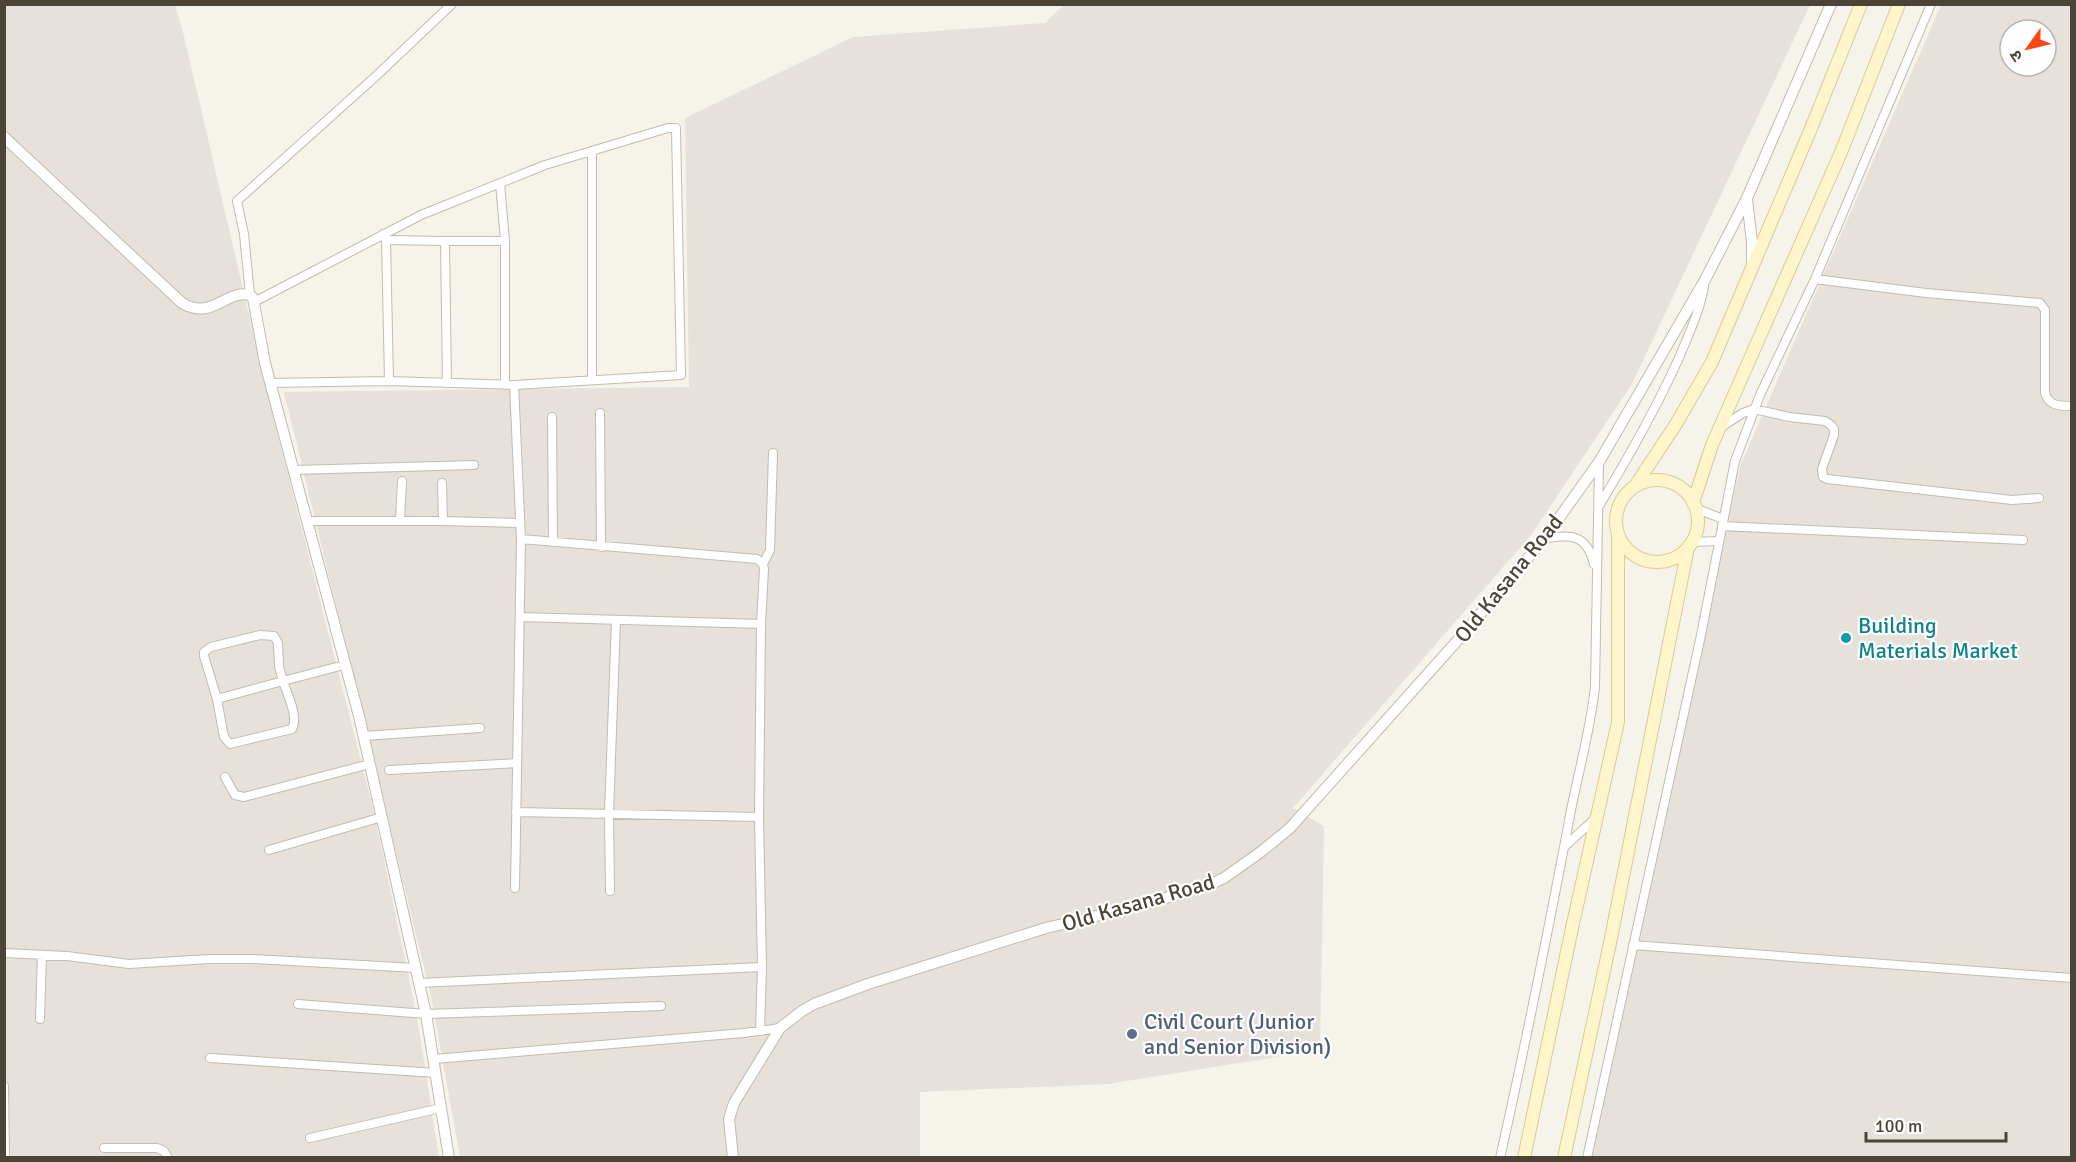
<svg xmlns="http://www.w3.org/2000/svg" width="2076" height="1162" font-family="Signika,'Noto Sans Devanagari',sans-serif">
<rect width="100%" height="100%" fill="#f6f3ea"/>
<path fill="#e6e2db" fill-rule="evenodd" d="M 1065,4 L 1810,5 L 1632,384 L 1531,535 L 1293,808 L 1324,826 L 1320,1050 L 1108,1084 L 920,1092 L 920,1157 L 460,1157 L 431,996 L 284,392 L 689,387 L 685,118 L 853,37 L 1045,23 Z
M 5,5 L 175,5 L 183,32 L 267,392 L 374,812 L 417,1017 L 439,1157 L 5,1158 Z
M 1941,5 L 2071,5 L 2071,1157 L 1587,1158 L 1651,848 L 1741,464 ZM 2010,30 L 2046,30 L 2046,66 L 2010,66 Z"/>
<g fill="none" stroke-linecap="round" stroke-linejoin="round">
<defs>
<path id="minor" d="M 592,151 L 592,379
M 500,183 L 505,241 L 505,385
M 383,234 L 386,240 L 445,241 L 447,383
M 386,240 L 389,381
M 445,241 L 505,241
M 1815,279 L 1926,293 L 2040,303 L 2045,310 L 2045,393 C 2049,406 2059,406 2072,406
M 250,295 L 244,234 L 237,201 L 375,77 L 452,4
M 254,302 L 421,215 L 545,165 L 668,128 L 676,128 L 681,375 L 514,385 L 389,381 L 270,383
M 514,385 L 521,539 L 515,888
M 600,413 L 601,547
M 552,417 L 553,542
M 1720,428 L 1743,413 L 1754,409 L 1789,417 L 1825,421 L 1831,425 L 1834,429 L 1834,435 L 1822,469 L 1823,477 L 1827,479 L 2012,500 L 2039,498
M 294,470 L 474,465
M 442,483 L 443,521
M 1599,506 C 1628,458 1655,411 1678,360 C 1688,336 1700,311 1704,286
M 1695,508 L 1723,519
M 308,521 L 443,521 L 520,523
M 400,521 L 402,481
M 1722,526 L 2023,540
M 521,539 L 757,559 L 763,564 L 764,569 L 761,624
M 1544,539 C 1571,533 1587,535 1594,564
M 1692,542 L 1719,541
M 763,564 L 770,550 L 773,453
M 520,617 L 761,624 L 759,817 L 762,967 L 760,1031
M 217,699 L 283,681 L 279,667 L 278,643 L 274,636 L 260,635 L 211,647 L 204,652 L 204,656 L 217,699 L 224,737 L 230,744 L 292,729 C 299,717 287,694 283,681 L 344,665
M 364,736 L 480,728
M 389,770 L 517,763
M 225,777 L 235,795 L 244,797 L 370,764
M 516,812 L 759,817
M 1564,847 L 1597,817
M 269,850 L 382,817
M 610,891 L 609,813 L 616,620
M 1633,945 L 2072,978
M 4,953 L 67,956 L 129,964 L 209,959 L 253,959 L 416,968
M 419,983 L 762,967
M 298,1004 L 426,1014 L 661,1006
M 40,1019 L 42,955
M 210,1058 L 436,1073
M 434,1059 L 744,1033 L 780,1028
M 4,1086 L 5,1158
M 310,1138 L 441,1108
M 104,1148 L 157,1148 L 164,1151 L 168,1158
M 1500,1158 C 1525,1047 1547,937 1568,826 C 1576,780 1590,734 1595,687 L 1599,463
M 1587,1158 L 1701,635 L 1735,461 L 1760,395 L 1815,279 L 1931,4"/>
<path id="tertiary" d="M 4,137 L 182,303 C 212,321 226,289 250,295 L 253,298 L 265,363 L 359,716 L 426,1014 L 449,1158
M 1747,199 L 1752,242 L 1752,264
M 733,1158 L 729,1119 L 734,1103 L 780,1028 L 802,1011 L 814,1004 L 868,984 L 1046,928 L 1146,904 L 1211,884 L 1224,878 L 1262,851 L 1290,828 L 1458,640 L 1544,539 L 1599,462 L 1705,280 L 1747,198 L 1831,4"/>
<path id="secondary" d="M1616 521a41 41 0 1 1 82 0a41 41 0 1 1-82 0Z
M 1635,486 L 1676,424 L 1712,362 L 1810,131 L 1861,4
M 1693,503 L 1712,445 L 1842,150 L 1899,4
M 1524,1158 L 1572,928 L 1618,722 L 1618,535
M 1564,1158 L 1610,943 L 1688,547"/>
</defs>
<use href="#minor" stroke="#c2bcac" stroke-width="10"/>
<use href="#tertiary" stroke="#c2bcac" stroke-width="12"/>
<use href="#secondary" stroke="#d9ca97" stroke-width="14"/>
<use href="#minor" stroke="#fff" stroke-width="8"/>
<use href="#tertiary" stroke="#fff" stroke-width="10"/>
<use href="#secondary" stroke="#fff5cb" stroke-width="12"/>
</g>
<circle fill="#0f9aa8" stroke="#fff" stroke-width="2" cx="1846" cy="638" r="6"/>
<circle fill="#5c6f8a" stroke="#fff" stroke-width="2" cx="1132" cy="1034" r="6"/>
<g text-anchor="middle" stroke-width="4.5" stroke-linejoin="round" paint-order="stroke">
<g font-size="22" fill="#4b4437" stroke="#fff">
<text transform="translate(1508 578) rotate(-51)" y="8">Old Kasana Road</text>
<text transform="translate(1138 902) rotate(-16)" y="8">Old Kasana Road</text>
</g>
<g font-size="22" fill="#0d838f" stroke="#fff" text-anchor="start">
<text x="1858" y="633">Building<tspan x="1858" dy="25">Materials Market</tspan></text>
</g>
<g font-size="22" fill="#4e5e75" stroke="#fff" text-anchor="start">
<text x="1144" y="1029">Civil Court (Junior<tspan x="1144" dy="25">and Senior Division)</tspan></text>
</g>
</g>
<rect width="2076" height="1162" fill="none" stroke="#4b4437" stroke-width="12"/>
<g transform="translate(2028 48) rotate(236)"><circle r="28" fill="#ffffff" stroke="#b7b4af" stroke-width="1.5"/>
<path d="M0-4.5L10 22L0 15L-10 22Z" fill="#ff4718"/>
<text y="-9" font-size="16" font-weight="bold" text-anchor="middle" fill="#4b4437">उ</text>
</g>
<path d="M1866 1132v9h140v-9" fill="none" stroke="#4b4437" stroke-width="3"/>
<text x="1875" y="1132" font-size="18" fill="#4b4437" stroke="#ffffff" stroke-width="4.5" paint-order="stroke">100 m</text>
</svg>
